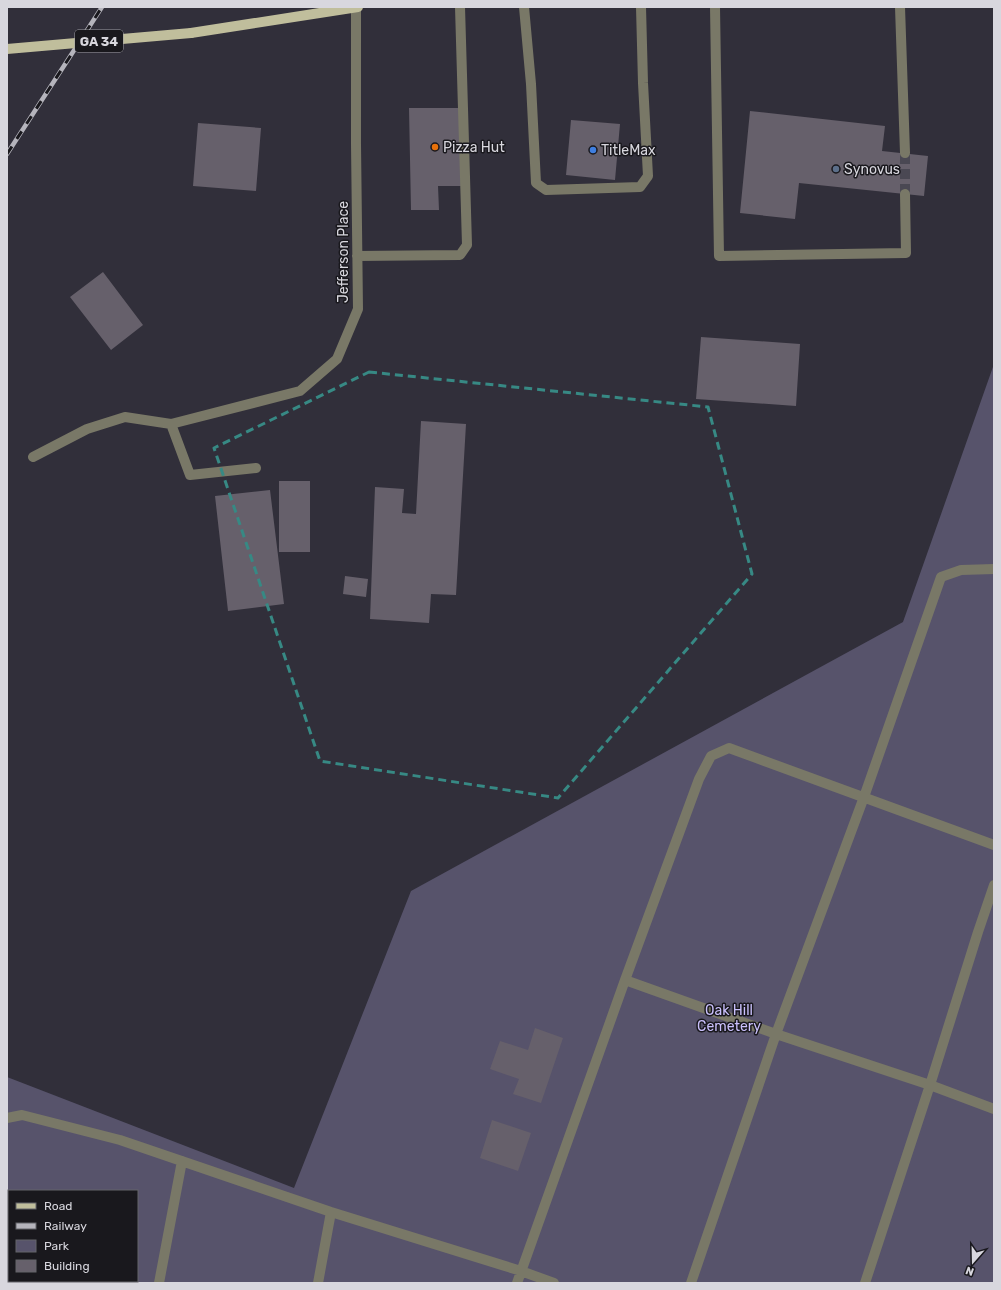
<svg xmlns="http://www.w3.org/2000/svg" width="1001" height="1290" font-family="Rubik,sans-serif">
<rect width="100%" height="100%" fill="#312f3a"/>
<path fill="#57536b" fill-rule="evenodd" d="M 994,364 L 994,1283 L 7,1283 L 7,1077 L 294,1188 L 411,891 L 903,622 ZM 9,1191 L 137,1191 L 137,1281 L 9,1281 Z"/>
<path fill="#66606b" d="M 409,108 L 460,108 L 462,186 L 438,186 L 439,210 L 411,210 Z
M 750,111 L 885,126 L 882,151 L 928,156 L 924,196 L 799,183 L 795,219 L 740,213 Z
M 571,120 L 620,124 L 615,180 L 566,175 Z
M 198,123 L 261,128 L 256,191 L 193,186 Z
M 103,272 L 143,325 L 111,350 L 70,297 Z
M 701,337 L 800,344 L 796,406 L 696,399 Z
M 421,421 L 466,424 L 456,595 L 431,594 L 429,623 L 370,619 L 375,487 L 404,489 L 402,513 L 416,514 Z
M 279,481 L 310,481 L 310,552 L 279,552 Z
M 270,490 L 284,604 L 228,611 L 215,496 Z
M 345,576 L 368,579 L 366,597 L 343,594 Z
M 535,1028 L 563,1038 L 541,1103 L 513,1094 L 519,1079 L 490,1069 L 500,1041 L 528,1050 Z
M 492,1120 L 531,1133 L 518,1171 L 480,1158 Z"/>
<g fill="none" stroke-linecap="round" stroke-linejoin="round">
<path stroke="#4a4853" stroke-width="10" stroke-dasharray="10 5" stroke-linecap="butt" d="M 905,194 L 905,153"/>
<path stroke="#797867" stroke-width="10" d="M 524,7 L 531,84 L 536,183 L 546,190 L 640,187 L 648,176 L 643,83 L 641,7
M 715,7 L 719,256 L 906,253 L 905,194
M 900,7 L 905,153
M 357,256 L 460,255 L 467,245 L 460,7
M 171,424 L 190,475 L 256,468
M 33,457 L 87,429 L 125,417 L 171,424 L 300,391 L 337,359 L 358,309 L 356,144 L 356,7
M 625,980 L 776,1034 L 930,1085 L 994,1109
M 7,1118 L 22,1115 L 120,1140 L 331,1212 L 521,1271 L 554,1283
M 159,1283 L 182,1161
M 318,1283 L 331,1212
M 517,1283 L 625,980 L 699,779 L 711,756 L 729,748 L 994,845
M 691,1283 L 776,1034 L 864,797 L 941,577 L 961,570 L 994,569
M 865,1283 L 930,1085 L 978,932 L 994,885"/>
<path stroke="#c0be9c" stroke-width="10" d="M 191,33 L 358,7"/>
<defs>
<path id="rail" d="M 7,154 L 102,7"/>
</defs>
<use href="#rail" stroke="#b5b4bc" stroke-width="4.5"/>
<use href="#rail" stroke="#19181d" stroke-width="3" stroke-dasharray="9" stroke-linecap="butt"/>
<path stroke="#c0be9c" stroke-width="10" d="M 7,49 L 191,33"/>
</g>
<path fill="none" stroke="#378984" stroke-width="3" stroke-dasharray="8 5" stroke-linejoin="round" d="M 369,372 L 708,407 L 752,574 L 558,798 L 320,761 L 214,448 Z"/>
<circle fill="#e8710a" stroke="#19181d" stroke-width="1.5" cx="435" cy="147" r="4"/>
<circle fill="#3f7fe0" stroke="#19181d" stroke-width="1.5" cx="593" cy="150" r="4"/>
<circle fill="#5c6f8a" stroke="#19181d" stroke-width="1.5" cx="836" cy="169" r="4"/>
<g text-anchor="middle" stroke-width="3" stroke-linejoin="round" paint-order="stroke">
<rect fill="#19181d" stroke="#9f9ea4" stroke-width="1" x="75" y="30" width="48" height="22" rx="3"/>
<g font-size="13" font-weight="bold" fill="#d8d7de">
<text x="99" y="46">GA 34</text>
</g>
<g font-size="14" fill="#d8d7de" stroke="#19181d" text-anchor="start">
<text x="443" y="152">Pizza Hut</text>
<text x="601" y="155">TitleMax</text>
<text x="844" y="174">Synovus</text>
</g>
<g font-size="14" fill="#d8d7de" stroke="#19181d">
<text transform="translate(343 252) rotate(-90)" y="5">Jefferson Place</text>
</g>
<g font-size="14" fill="#cac0fc" stroke="#19181d">
<text x="729" y="1015">Oak Hill<tspan x="729" dy="16">Cemetery</tspan></text>
</g>
</g>
<rect width="1001" height="1290" fill="none" stroke="#d8d7de" stroke-width="16"/>
<rect x="8" y="1190" width="130" height="92" fill="#19181d" stroke="#65646a"/>
<rect x="16" y="1203" width="20" height="6" fill="#c0be9c" stroke="#65646a"/>
<text x="44" y="1210" font-size="12" fill="#d8d7de">Road</text>
<rect x="16" y="1223" width="20" height="6" fill="#b5b4bc" stroke="#65646a"/>
<text x="44" y="1230" font-size="12" fill="#d8d7de">Railway</text>
<rect x="16" y="1240" width="20" height="12" fill="#57536b" stroke="#65646a"/>
<text x="44" y="1250" font-size="12" fill="#d8d7de">Park</text>
<rect x="16" y="1260" width="20" height="12" fill="#66606b" stroke="#65646a"/>
<text x="44" y="1270" font-size="12" fill="#d8d7de">Building</text>
<g transform="translate(973 1262) rotate(200)" stroke="#19181d" stroke-width="3" paint-order="stroke">
<path d="M0-3L7 15L0 10L-7 15Z" fill="#d8d7de"/>
<text y="-6" font-size="11" font-weight="bold" text-anchor="middle" fill="#d8d7de">N</text>
</g>
</svg>
